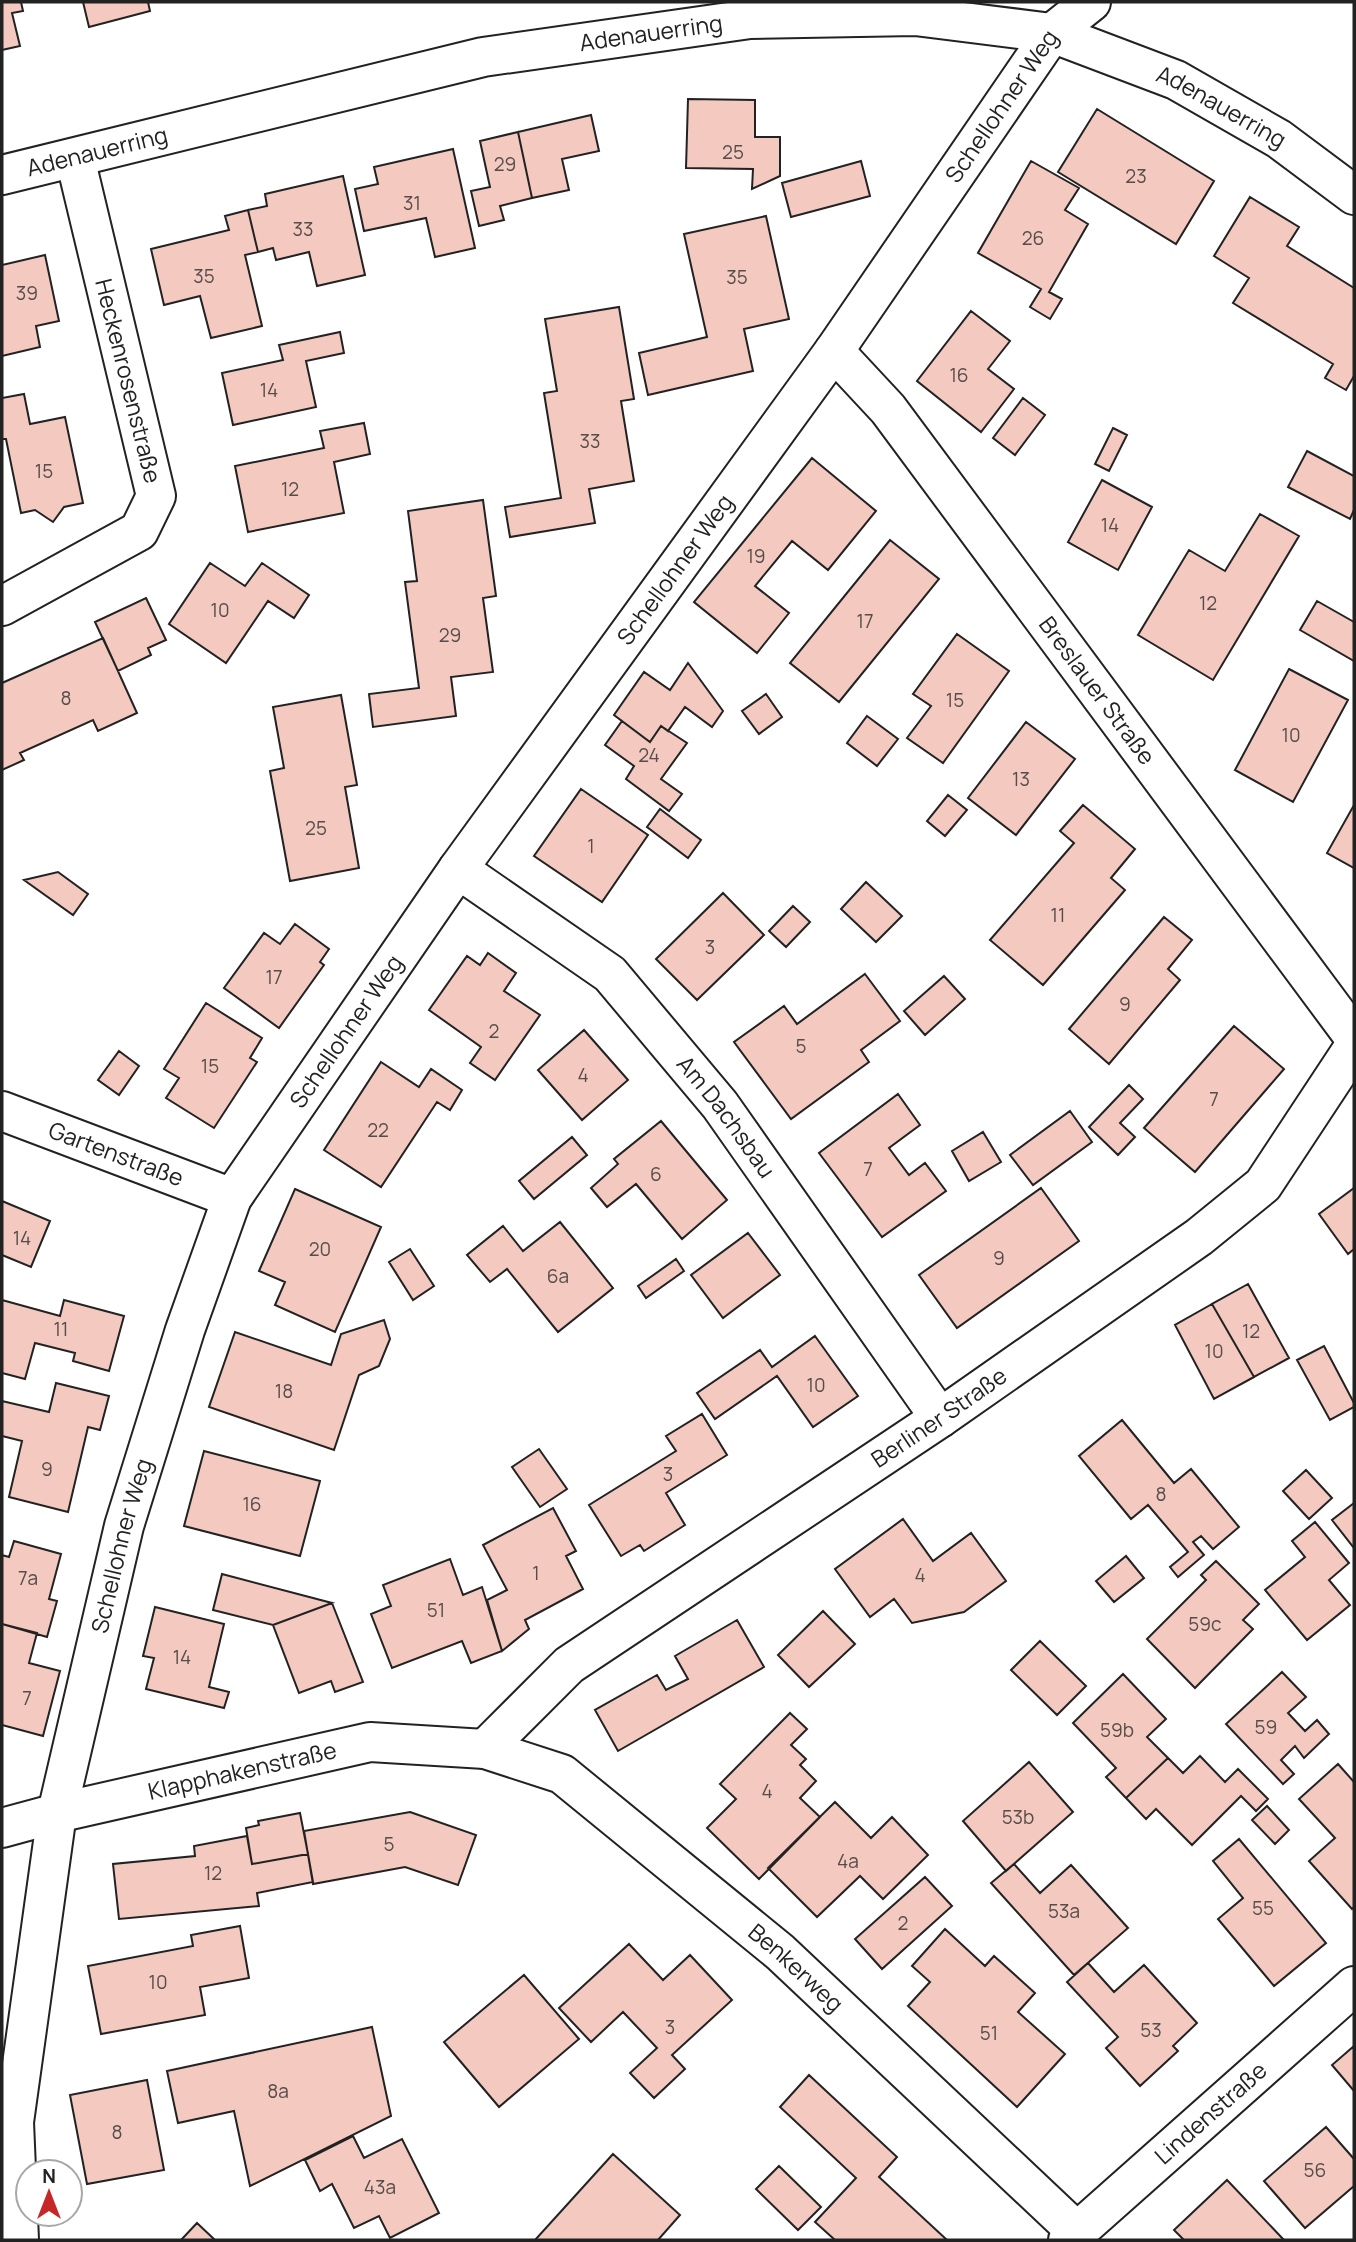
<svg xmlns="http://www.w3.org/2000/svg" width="1356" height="2242" font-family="Manrope,sans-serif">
<rect width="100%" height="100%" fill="#fff"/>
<path fill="#f3c9c0" stroke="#222" stroke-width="2" d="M 2,2 L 21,2 L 23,11 L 12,13 L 20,46 L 2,50 Z
M 83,2 L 148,2 L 150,11 L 89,27 Z
M 688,99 L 755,100 L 755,137 L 780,137 L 780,176 L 752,189 L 753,169 L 686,168 Z
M 1097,109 L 1214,181 L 1176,244 L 1058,172 Z
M 591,115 L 599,151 L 562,159 L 569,190 L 532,198 L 518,132 Z
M 518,132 L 532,198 L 500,206 L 504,220 L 479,226 L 471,191 L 490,187 L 480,141 Z
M 453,149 L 475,248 L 435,257 L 426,218 L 364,231 L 355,189 L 378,184 L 374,167 Z
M 861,161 L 870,196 L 791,217 L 782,183 Z
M 1031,161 L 1079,188 L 1065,210 L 1088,224 L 1049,292 L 1062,299 L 1050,319 L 1030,307 L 1041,289 L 978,253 Z
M 343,176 L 365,275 L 317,286 L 309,252 L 276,260 L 273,248 L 258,252 L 248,210 L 267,206 L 265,194 Z
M 1250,197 L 1299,227 L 1287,246 L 1354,288 L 1354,376 L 1346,390 L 1325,378 L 1333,364 L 1233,303 L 1249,278 L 1214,256 Z
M 248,210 L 258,252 L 245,255 L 262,326 L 211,338 L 200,296 L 164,305 L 151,249 L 229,230 L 225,216 Z
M 766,216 L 789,319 L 744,329 L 753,371 L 648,395 L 639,353 L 707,337 L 684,234 Z
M 45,255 L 59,321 L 36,326 L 40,347 L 2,356 L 2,265 Z
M 619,307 L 634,399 L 621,401 L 634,481 L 589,489 L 595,523 L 510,537 L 505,507 L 561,498 L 544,393 L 557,391 L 545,319 Z
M 971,311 L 1010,341 L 988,369 L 1014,389 L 981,432 L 917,381 Z
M 340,332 L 344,353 L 306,361 L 316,407 L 233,425 L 222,373 L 283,360 L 279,345 Z
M 24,394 L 30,424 L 65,417 L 83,503 L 64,507 L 53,522 L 35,510 L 21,513 L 6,439 L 2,439 L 2,398 Z
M 1023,398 L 1045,415 L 1015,455 L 993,438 Z
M 364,423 L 370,454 L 334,462 L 344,513 L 248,532 L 235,466 L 324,448 L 320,431 Z
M 1113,428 L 1127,435 L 1109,471 L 1095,464 Z
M 1307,451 L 1354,476 L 1354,510 L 1350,519 L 1288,487 Z
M 812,458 L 876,511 L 828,570 L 792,541 L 755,586 L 789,613 L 757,653 L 694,602 Z
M 1102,480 L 1152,507 L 1118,570 L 1068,542 Z
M 483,500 L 496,596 L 483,598 L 493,672 L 451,677 L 456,716 L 373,727 L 369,694 L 419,688 L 405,582 L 417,581 L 408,511 Z
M 1260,514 L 1299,536 L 1213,680 L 1138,635 L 1189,550 L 1225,571 Z
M 890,540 L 939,579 L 839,702 L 790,663 Z
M 210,563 L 245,586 L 262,563 L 309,595 L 294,618 L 268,601 L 226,663 L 169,624 Z
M 146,598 L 166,640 L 148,648 L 151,655 L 118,671 L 95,622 Z
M 1317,601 L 1354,622 L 1354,661 L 1300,630 Z
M 957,634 L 1009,671 L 943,763 L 907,738 L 931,706 L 913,694 Z
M 103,638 L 137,713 L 98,731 L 93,720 L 20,753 L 24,760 L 2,770 L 2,683 Z
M 688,663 L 723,711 L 712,727 L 685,707 L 668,731 L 661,726 L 650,742 L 614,715 L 644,672 L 670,690 Z
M 1289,669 L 1348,700 L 1293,802 L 1235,770 Z
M 766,694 L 782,717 L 759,734 L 742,711 Z
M 341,695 L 357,785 L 345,787 L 359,868 L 290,881 L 270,771 L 284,768 L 273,707 Z
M 867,716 L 898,739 L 877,766 L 847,743 Z
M 622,721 L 650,742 L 661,726 L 687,743 L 661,779 L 682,794 L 669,811 L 626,779 L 634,766 L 605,745 Z
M 1026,722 L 1075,759 L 1016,835 L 968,798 Z
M 581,789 L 648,835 L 602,902 L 534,856 Z
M 948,795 L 967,810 L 945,836 L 927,821 Z
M 1083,805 L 1135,849 L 1111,878 L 1125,890 L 1043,985 L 990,940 L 1074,843 L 1060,831 Z
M 1354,805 L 1354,868 L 1327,853 Z
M 660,809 L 701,840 L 688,858 L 647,827 Z
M 58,872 L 88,894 L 73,915 L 24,880 Z
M 866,882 L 902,916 L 876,942 L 841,909 Z
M 723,893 L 764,935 L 697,1000 L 656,959 Z
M 793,906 L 810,922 L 786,947 L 769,931 Z
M 1164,917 L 1192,940 L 1168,969 L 1180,980 L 1109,1064 L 1069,1029 Z
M 295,924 L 329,949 L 320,962 L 324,965 L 279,1028 L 224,988 L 264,933 L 280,944 Z
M 488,953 L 516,973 L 504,991 L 540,1015 L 495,1080 L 470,1063 L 481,1047 L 429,1010 L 467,956 L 480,965 Z
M 865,974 L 900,1021 L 861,1050 L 869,1062 L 791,1119 L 734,1042 L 784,1006 L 797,1024 Z
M 944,976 L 965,999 L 925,1035 L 904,1011 Z
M 206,1003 L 262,1038 L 250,1058 L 257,1062 L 214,1128 L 166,1098 L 179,1078 L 164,1069 Z
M 1234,1026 L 1284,1069 L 1195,1172 L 1144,1128 Z
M 584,1030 L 628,1080 L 582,1120 L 538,1070 Z
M 119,1051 L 139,1066 L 119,1095 L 98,1080 Z
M 381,1062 L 419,1087 L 431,1069 L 462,1090 L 450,1110 L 437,1102 L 381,1187 L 324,1150 Z
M 1129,1085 L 1143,1099 L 1120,1123 L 1135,1137 L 1118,1155 L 1089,1127 Z
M 898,1094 L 920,1125 L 889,1148 L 909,1175 L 925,1163 L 946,1191 L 882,1237 L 819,1153 Z
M 1070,1111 L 1092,1142 L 1033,1185 L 1010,1155 Z
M 661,1121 L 727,1200 L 682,1239 L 636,1184 L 607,1207 L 591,1188 L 618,1164 L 614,1159 Z
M 983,1132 L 1001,1162 L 969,1181 L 952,1151 Z
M 572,1137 L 587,1155 L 534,1199 L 519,1181 Z
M 1041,1188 L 1079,1241 L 957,1328 L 919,1275 Z
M 1354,1188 L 1354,1249 L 1348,1254 L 1319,1214 Z
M 295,1189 L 381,1227 L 335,1332 L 275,1305 L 285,1282 L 259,1271 Z
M 2,1201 L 50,1221 L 31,1267 L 2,1255 Z
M 560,1222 L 613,1288 L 558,1332 L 507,1269 L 490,1282 L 467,1255 L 503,1226 L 523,1251 Z
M 748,1233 L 780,1275 L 723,1318 L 691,1275 Z
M 410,1249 L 434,1286 L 413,1300 L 389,1262 Z
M 676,1259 L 684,1271 L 646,1298 L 638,1286 Z
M 1248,1284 L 1289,1358 L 1254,1377 L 1212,1304 Z
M 2,1300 L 60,1316 L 64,1300 L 124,1316 L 109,1371 L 73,1361 L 75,1353 L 35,1343 L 25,1379 L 2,1373 Z
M 1212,1304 L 1254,1377 L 1214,1399 L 1175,1325 Z
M 384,1320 L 390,1339 L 379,1366 L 359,1375 L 334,1450 L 209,1407 L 235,1332 L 331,1365 L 341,1334 Z
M 815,1336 L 858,1396 L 813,1427 L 777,1376 L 715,1419 L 697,1393 L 760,1350 L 772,1367 Z
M 1324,1346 L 1354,1403 L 1354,1407 L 1330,1420 L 1297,1360 Z
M 56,1383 L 109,1396 L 100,1430 L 88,1427 L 68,1512 L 9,1497 L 22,1441 L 2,1436 L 2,1401 L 49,1412 Z
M 702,1414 L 727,1455 L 666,1493 L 685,1525 L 644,1551 L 640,1545 L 621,1556 L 589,1505 L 676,1451 L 666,1436 Z
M 1122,1420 L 1174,1483 L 1191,1469 L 1239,1527 L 1213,1549 L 1201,1536 L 1193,1542 L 1204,1555 L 1178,1577 L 1170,1567 L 1188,1552 L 1148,1505 L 1131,1519 L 1079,1456 Z
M 539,1449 L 567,1489 L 540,1507 L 512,1467 Z
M 204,1451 L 320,1481 L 300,1556 L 184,1526 Z
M 1306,1470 L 1332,1498 L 1309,1519 L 1283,1491 Z
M 1354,1503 L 1354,1548 L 1332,1520 Z
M 553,1508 L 576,1551 L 566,1556 L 583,1589 L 525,1620 L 529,1629 L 502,1651 L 487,1600 L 507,1590 L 483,1545 Z
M 903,1519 L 933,1561 L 971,1533 L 1006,1581 L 964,1612 L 912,1623 L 894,1599 L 870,1617 L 835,1569 Z
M 1315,1522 L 1349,1563 L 1329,1580 L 1350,1605 L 1307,1640 L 1265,1590 L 1305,1557 L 1292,1541 Z
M 14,1541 L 61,1554 L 49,1599 L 57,1601 L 47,1637 L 2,1624 L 2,1555 L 9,1557 Z
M 1126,1556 L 1144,1578 L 1114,1602 L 1096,1581 Z
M 450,1559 L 463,1595 L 482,1587 L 502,1651 L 471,1663 L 462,1641 L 392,1668 L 371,1614 L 391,1606 L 383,1585 Z
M 1216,1561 L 1259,1604 L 1243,1620 L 1253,1629 L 1195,1688 L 1147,1639 L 1206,1580 L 1201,1575 Z
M 222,1574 L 332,1603 L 273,1625 L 213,1610 Z
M 332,1603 L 363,1682 L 335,1692 L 331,1681 L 299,1693 L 273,1625 Z
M 155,1607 L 224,1624 L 209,1687 L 229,1692 L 224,1708 L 146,1689 L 154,1658 L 143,1656 Z
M 823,1611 L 855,1644 L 809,1687 L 778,1655 Z
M 737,1620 L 764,1667 L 618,1751 L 595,1710 L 657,1675 L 666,1690 L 688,1679 L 675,1656 Z
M 2,1624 L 37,1633 L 29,1663 L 60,1671 L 43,1736 L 2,1725 Z
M 1040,1641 L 1086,1686 L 1057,1715 L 1011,1670 Z
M 1282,1672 L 1306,1697 L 1288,1713 L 1305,1731 L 1317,1720 L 1329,1734 L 1304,1758 L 1295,1746 L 1281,1760 L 1294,1774 L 1283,1784 L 1226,1724 Z
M 1123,1674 L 1166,1719 L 1147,1737 L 1168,1758 L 1126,1798 L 1106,1777 L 1116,1768 L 1073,1723 Z
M 790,1713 L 807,1729 L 791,1745 L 806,1759 L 800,1765 L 816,1781 L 800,1798 L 820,1817 L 759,1879 L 707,1828 L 736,1799 L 720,1784 Z
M 1200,1756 L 1225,1782 L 1238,1769 L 1268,1799 L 1256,1811 L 1241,1796 L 1192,1845 L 1156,1809 L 1146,1819 L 1126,1798 L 1168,1758 L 1183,1773 Z
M 1029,1762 L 1073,1812 L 1006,1871 L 963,1821 Z
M 1338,1764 L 1354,1782 L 1354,1907 L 1352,1909 L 1309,1861 L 1335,1838 L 1299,1799 Z
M 835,1802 L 871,1838 L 892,1817 L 928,1855 L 883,1899 L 860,1876 L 817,1917 L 768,1868 Z
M 1267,1806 L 1289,1830 L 1275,1844 L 1252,1820 Z
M 410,1812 L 476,1835 L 458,1885 L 405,1867 L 313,1884 L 304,1831 Z
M 300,1813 L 308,1854 L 252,1864 L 246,1828 L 259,1825 L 258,1821 Z
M 247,1836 L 252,1864 L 308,1854 L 313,1882 L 257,1893 L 259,1906 L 119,1919 L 113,1864 L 195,1856 L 194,1846 Z
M 1239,1839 L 1326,1943 L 1274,1986 L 1218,1919 L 1243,1898 L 1213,1861 Z
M 1014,1864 L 1040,1893 L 1071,1865 L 1128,1928 L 1074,1975 L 991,1883 Z
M 925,1877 L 952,1906 L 882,1969 L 855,1939 Z
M 240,1926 L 249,1978 L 200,1987 L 205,2015 L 101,2034 L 88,1966 L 193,1946 L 191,1935 Z
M 945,1929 L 985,1966 L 994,1956 L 1035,1993 L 1018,2012 L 1065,2054 L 1017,2107 L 908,2006 L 930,1982 L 912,1966 Z
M 629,1944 L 663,1980 L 690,1955 L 732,2000 L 672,2055 L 685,2069 L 654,2098 L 630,2073 L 657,2048 L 623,2012 L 591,2042 L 559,2008 Z
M 1088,1963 L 1114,1992 L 1144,1965 L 1197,2023 L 1173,2046 L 1178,2051 L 1140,2086 L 1106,2048 L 1118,2037 L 1067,1982 Z
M 524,1975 L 579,2039 L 499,2107 L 444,2042 Z
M 372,2027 L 391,2116 L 250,2186 L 234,2111 L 178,2123 L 167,2071 Z
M 1354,2046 L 1354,2091 L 1332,2065 Z
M 809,2075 L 897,2157 L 879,2177 L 947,2240 L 835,2240 L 815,2222 L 856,2178 L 780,2107 Z
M 147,2080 L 164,2170 L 87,2184 L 70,2095 Z
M 1326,2127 L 1354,2159 L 1354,2186 L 1305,2228 L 1264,2181 Z
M 353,2136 L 364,2158 L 402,2139 L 439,2213 L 390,2238 L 379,2216 L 354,2228 L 332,2184 L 320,2191 L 305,2160 Z
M 613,2154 L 680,2215 L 658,2240 L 535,2240 Z
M 779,2166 L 821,2207 L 798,2230 L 756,2189 Z
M 1227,2180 L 1284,2240 L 1184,2240 L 1174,2230 Z
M 197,2223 L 215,2240 L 181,2240 Z"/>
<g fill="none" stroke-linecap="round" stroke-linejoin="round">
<defs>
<g id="minor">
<path id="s1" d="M 2,175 L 483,57 L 750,19 L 915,16 L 1052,33 L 1176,80 L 1279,139 L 1354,195"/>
<path id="s2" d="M 834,351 L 888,409 L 1354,1037"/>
<path d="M 2,606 L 139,531 L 156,496 L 75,158"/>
<path id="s3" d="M 458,869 L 610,974 L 720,1105 L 940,1418"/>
<path id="s4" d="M 2,1111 L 232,1198"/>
<path id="s5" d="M 485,1749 L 569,1665 L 940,1418 L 1199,1237 L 1263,1185 L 1354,1047"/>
<path id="s6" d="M 2,1828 L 57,1813 L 370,1742 L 485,1749 L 562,1774 L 780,1952 L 1076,2231"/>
<path id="s7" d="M 19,2240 L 14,2122 L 57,1813 L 124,1526 L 185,1330 L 232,1198 L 458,869 L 834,351 L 1052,33 L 1091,2"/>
<path id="s8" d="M 1068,2240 L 1354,1986"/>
</g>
</defs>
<use href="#minor" stroke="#222" stroke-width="42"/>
<use href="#minor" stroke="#fff" stroke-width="38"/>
</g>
<g text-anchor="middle" stroke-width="5" stroke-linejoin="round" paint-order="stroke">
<g font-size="19" fill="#564c4a">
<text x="733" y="159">25</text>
<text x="505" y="171">29</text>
<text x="1136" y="183">23</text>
<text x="412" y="210">31</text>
<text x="303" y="236">33</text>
<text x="1033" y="245">26</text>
<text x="204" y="283">35</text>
<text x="737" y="284">35</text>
<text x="27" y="300">39</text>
<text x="959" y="382">16</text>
<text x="269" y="397">14</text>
<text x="590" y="448">33</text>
<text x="44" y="478">15</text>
<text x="290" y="496">12</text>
<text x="1110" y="532">14</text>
<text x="756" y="563">19</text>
<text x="1208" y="610">12</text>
<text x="220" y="617">10</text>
<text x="865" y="628">17</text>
<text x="450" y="642">29</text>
<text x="66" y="705">8</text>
<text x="955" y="707">15</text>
<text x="1291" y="742">10</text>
<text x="649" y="762">24</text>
<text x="1021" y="786">13</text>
<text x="316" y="835">25</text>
<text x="591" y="853">1</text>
<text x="1058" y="922">11</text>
<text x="710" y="954">3</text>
<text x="274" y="984">17</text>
<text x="1125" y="1011">9</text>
<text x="494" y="1038">2</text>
<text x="801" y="1053">5</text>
<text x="210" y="1073">15</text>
<text x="583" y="1082">4</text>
<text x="1214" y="1106">7</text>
<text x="378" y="1137">22</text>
<text x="868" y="1176">7</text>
<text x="656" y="1181">6</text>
<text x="22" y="1245">14</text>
<text x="320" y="1256">20</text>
<text x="999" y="1265">9</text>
<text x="558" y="1283">6a</text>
<text x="61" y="1336">11</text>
<text x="1251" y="1338">12</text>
<text x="1214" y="1358">10</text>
<text x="816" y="1392">10</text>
<text x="284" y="1398">18</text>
<text x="47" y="1476">9</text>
<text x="668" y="1481">3</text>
<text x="1161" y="1501">8</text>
<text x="252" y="1511">16</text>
<text x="536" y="1580">1</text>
<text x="920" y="1582">4</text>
<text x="28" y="1585">7a</text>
<text x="436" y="1617">51</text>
<text x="1205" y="1631">59c</text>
<text x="182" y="1664">14</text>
<text x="27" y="1705">7</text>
<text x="1266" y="1734">59</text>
<text x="1117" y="1737">59b</text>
<text x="767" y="1798">4</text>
<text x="1018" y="1824">53b</text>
<text x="389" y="1851">5</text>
<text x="848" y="1868">4a</text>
<text x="213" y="1880">12</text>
<text x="1263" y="1915">55</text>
<text x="1064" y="1918">53a</text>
<text x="903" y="1930">2</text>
<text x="158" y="1989">10</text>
<text x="670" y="2034">3</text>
<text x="1151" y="2037">53</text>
<text x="989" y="2040">51</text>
<text x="278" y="2098">8a</text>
<text x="117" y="2139">8</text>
<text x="1315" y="2177">56</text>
<text x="380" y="2194">43a</text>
</g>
<g font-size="23" fill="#222" stroke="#fff">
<text dy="8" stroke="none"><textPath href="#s1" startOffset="665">Adenauerring</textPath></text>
<text dy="8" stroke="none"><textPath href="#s7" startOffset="2406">Schellohner Weg</textPath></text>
<text dy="8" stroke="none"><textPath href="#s1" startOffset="1253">Adenauerring</textPath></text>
<text dy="8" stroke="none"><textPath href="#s1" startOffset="98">Adenauerring</textPath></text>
<text transform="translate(128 381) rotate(76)" y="8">Heckenrosenstraße</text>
<text dy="8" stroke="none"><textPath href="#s7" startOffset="1839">Schellohner Weg</textPath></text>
<text dy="8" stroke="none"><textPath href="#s2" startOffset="430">Breslauer Straße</textPath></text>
<text dy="8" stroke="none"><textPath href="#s7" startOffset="1272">Schellohner Weg</textPath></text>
<text dy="8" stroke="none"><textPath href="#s3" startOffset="369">Am Dachsbau</textPath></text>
<text dy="8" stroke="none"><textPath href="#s4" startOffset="122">Gartenstraße</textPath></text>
<text dy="8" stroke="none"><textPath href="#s5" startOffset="564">Berliner Straße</textPath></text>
<text dy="8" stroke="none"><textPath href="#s7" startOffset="705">Schellohner Weg</textPath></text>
<text dy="8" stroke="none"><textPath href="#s6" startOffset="247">Klapphakenstraße</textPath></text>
<text dy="8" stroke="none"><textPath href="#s6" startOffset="878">Benkerweg</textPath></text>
<text dy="8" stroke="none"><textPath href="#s8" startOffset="191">Lindenstraße</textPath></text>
</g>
</g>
<rect width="1356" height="2242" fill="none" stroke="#222222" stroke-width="7"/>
<g transform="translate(49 2193)"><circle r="33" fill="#ffffff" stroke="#a7a7a7" stroke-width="2"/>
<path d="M0-5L12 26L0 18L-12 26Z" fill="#c62828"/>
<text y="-10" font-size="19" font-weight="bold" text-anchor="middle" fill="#222222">N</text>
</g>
</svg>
